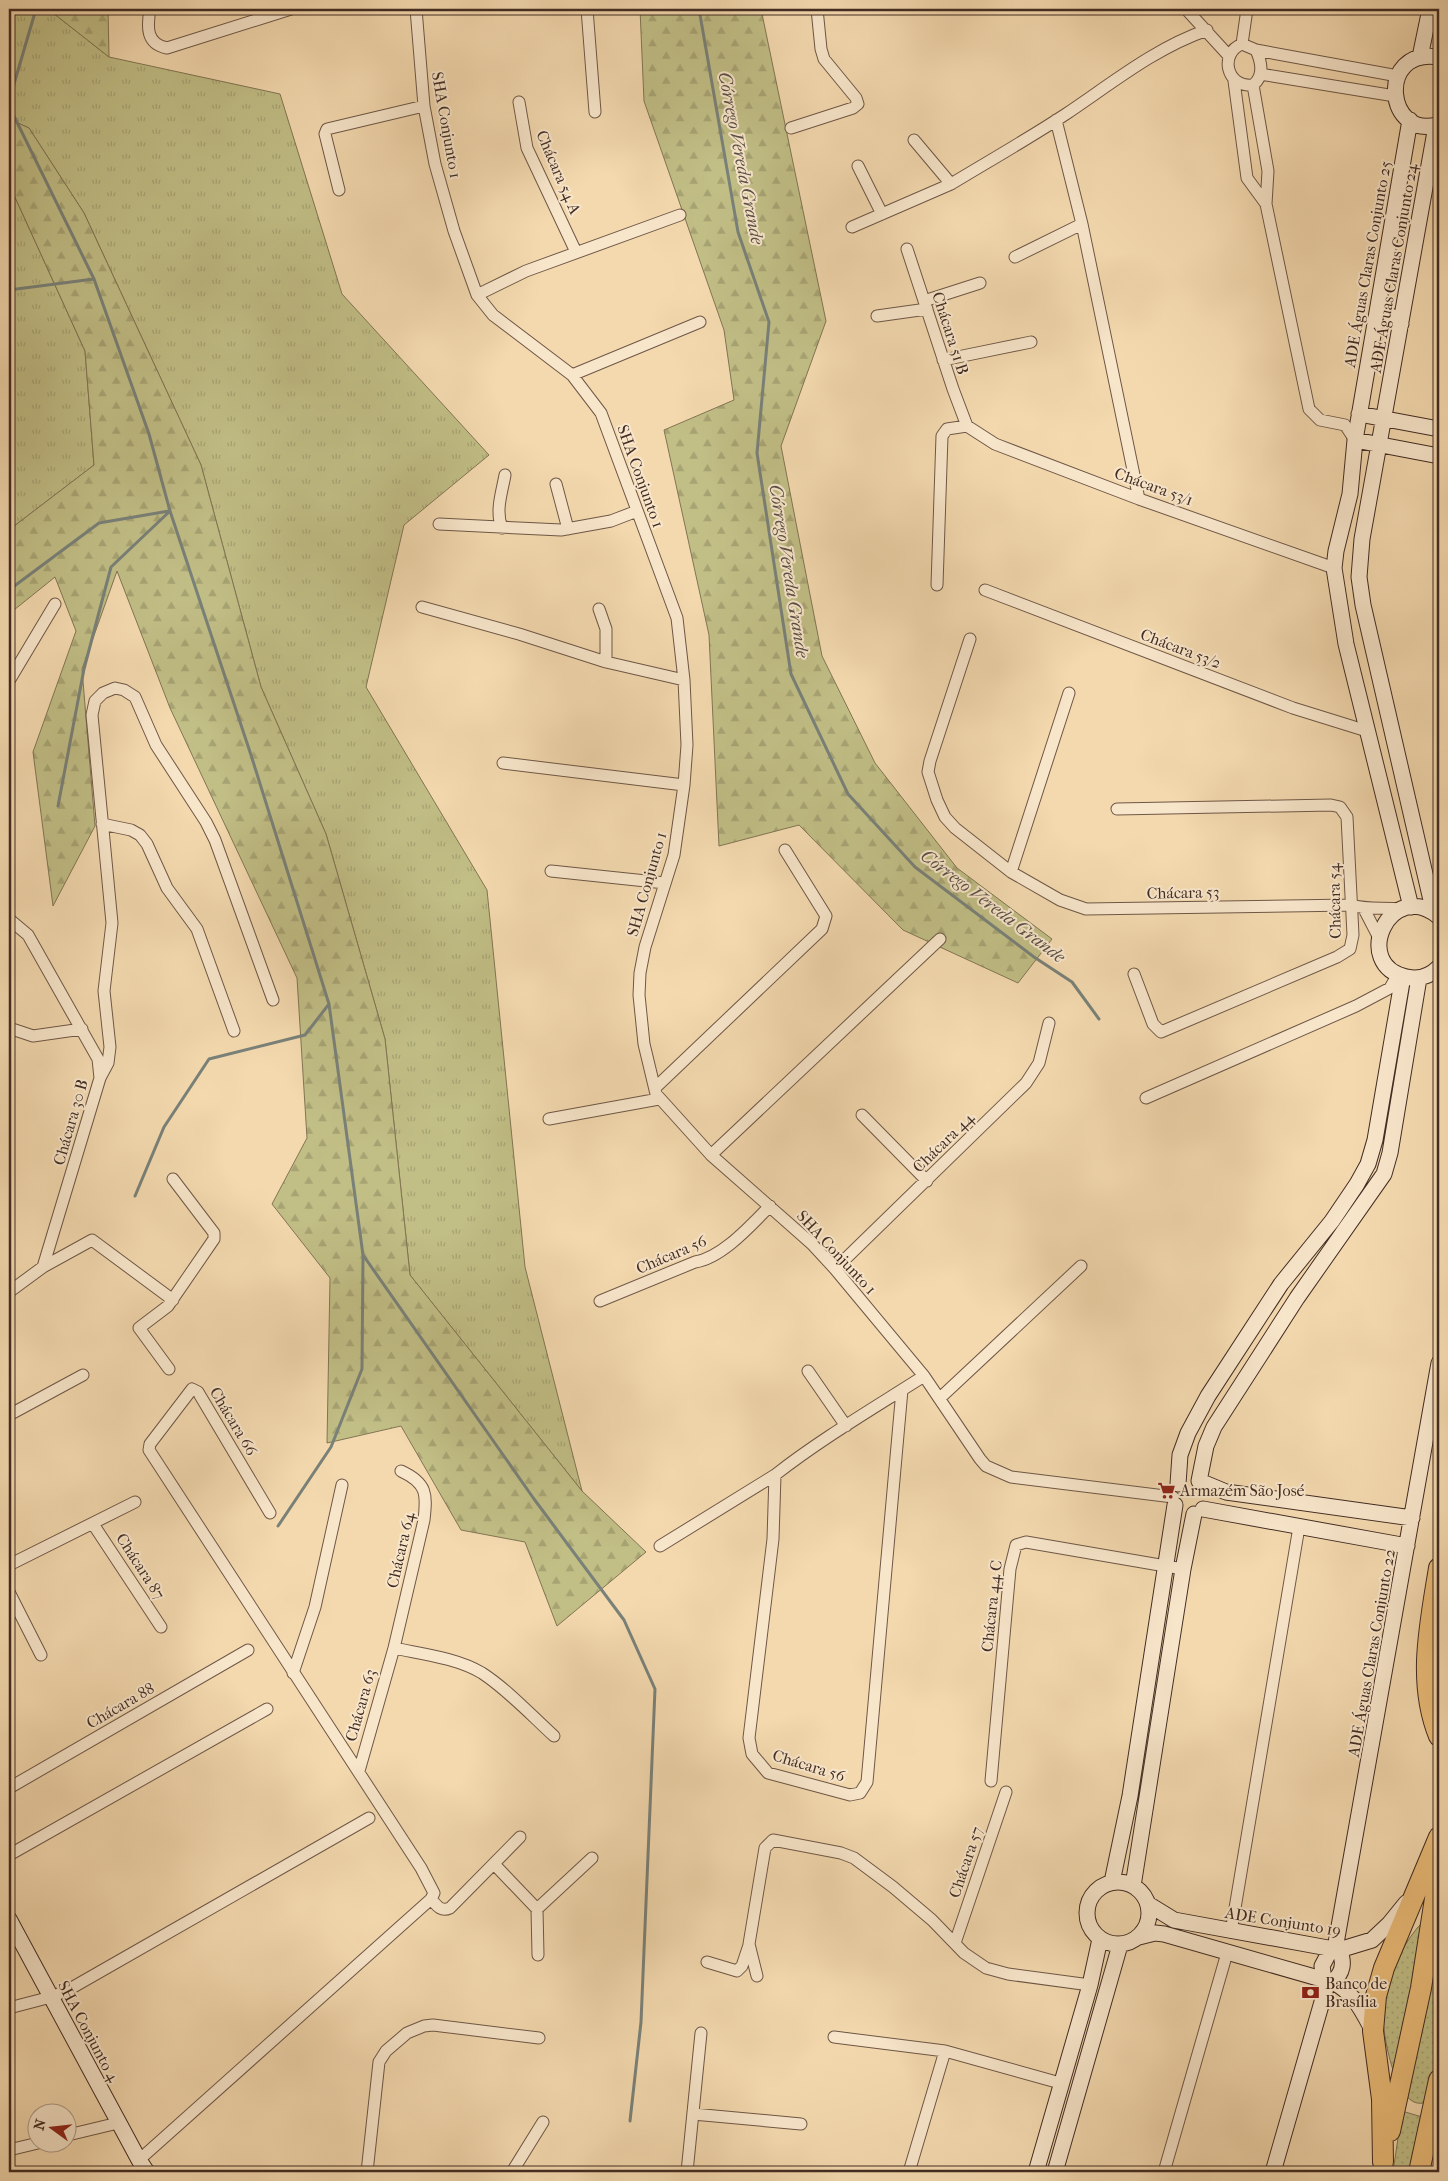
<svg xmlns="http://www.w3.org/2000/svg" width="1448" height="2181" font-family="'IM FELL French Canon',serif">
<defs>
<pattern id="grass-tufts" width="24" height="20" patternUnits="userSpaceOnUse" patternTransform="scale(1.25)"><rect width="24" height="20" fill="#c1be86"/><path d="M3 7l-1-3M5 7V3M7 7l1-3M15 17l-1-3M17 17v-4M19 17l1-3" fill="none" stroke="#a7a373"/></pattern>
<pattern id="forest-firs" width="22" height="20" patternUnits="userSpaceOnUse" patternTransform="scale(1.25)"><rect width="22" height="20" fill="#c1be86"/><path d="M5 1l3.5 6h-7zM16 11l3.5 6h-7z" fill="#a7a373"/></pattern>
<pattern id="park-dots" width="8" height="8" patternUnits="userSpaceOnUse" patternTransform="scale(1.25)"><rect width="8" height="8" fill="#c1be86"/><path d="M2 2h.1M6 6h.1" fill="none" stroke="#a7a373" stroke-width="1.8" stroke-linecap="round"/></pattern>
</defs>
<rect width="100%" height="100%" fill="#f4d9af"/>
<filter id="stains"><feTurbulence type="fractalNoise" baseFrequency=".004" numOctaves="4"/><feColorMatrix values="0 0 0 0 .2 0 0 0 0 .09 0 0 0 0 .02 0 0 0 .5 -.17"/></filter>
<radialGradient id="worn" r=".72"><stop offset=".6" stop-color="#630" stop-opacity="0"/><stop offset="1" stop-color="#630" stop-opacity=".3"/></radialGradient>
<path fill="url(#grass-tufts)" stroke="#827554" d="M 9,9 L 48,9 L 109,57 L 280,94 L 342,294 L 489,455 L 404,525 L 366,687 L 487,890 L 525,1267 L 582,1491 L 410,1275 L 385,1039 L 326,834 L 261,687 L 201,465 L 84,213 L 29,128 L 9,119 Z
M 9,184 L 85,351 L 94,465 L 9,530 Z"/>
<path fill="url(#forest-firs)" stroke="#827554" d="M 48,9 L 108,9 L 109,57 Z
M 640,9 L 761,9 L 826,321 L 781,446 L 822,656 L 875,763 L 957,868 L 1052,939 L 1018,983 L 903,930 L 799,825 L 719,846 L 709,635 L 664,430 L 734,400 L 724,330 L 644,101 Z
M 9,119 L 29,128 L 84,213 L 201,465 L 261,687 L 326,834 L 385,1039 L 410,1275 L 582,1491 L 646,1552 L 557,1626 L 525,1542 L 461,1530 L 401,1426 L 327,1443 L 330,1278 L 272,1204 L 307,1138 L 297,978 L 170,708 L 117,571 L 82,669 L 95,826 L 53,906 L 33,752 L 76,631 L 55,577 L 9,614 L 9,530 L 94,465 L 85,351 L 9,184 Z"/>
<path fill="url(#park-dots)" stroke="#827554" d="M 1439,1908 L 1439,2096 C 1432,2100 1423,2106 1414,2102 C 1390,2091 1379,2016 1383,1992 C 1384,1985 1389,1977 1392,1971 C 1403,1946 1416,1924 1439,1908 Z
M 1402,2111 L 1422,2117 L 1413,2172 L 1393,2172 Z"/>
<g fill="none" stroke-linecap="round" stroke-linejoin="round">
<path stroke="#798179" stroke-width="3" d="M 699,9 L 738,232 L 769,322 L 757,453 L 791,674 L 848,794 L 915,867 L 1034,957 L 1072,982 L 1099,1019
M 9,101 L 36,9
M 9,106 L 94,279 L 149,434 L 170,511 L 251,755 L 329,1004 L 363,1255 L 534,1499 L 624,1620 L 655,1689 L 641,2022 L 630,2121
M 9,290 L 94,279
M 9,590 L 99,523 L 169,511
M 58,806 L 84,669 L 111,567 L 170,511
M 135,1196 L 164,1127 L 209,1059 L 305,1035 L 329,1004
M 278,1526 L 331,1447 L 362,1369 L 363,1256"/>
<defs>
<path id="street" d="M 150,9 C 147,27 146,44 167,48 L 291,9
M 416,9 L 424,106 L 435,164 L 454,231 L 477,295 L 493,315 L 572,375 L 601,413 L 677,618 L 684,680 L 687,745 L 684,785 L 674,855 L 645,947 L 640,973 L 639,995 L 644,1044 L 656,1094 L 711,1155 L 812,1244 L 835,1269 L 924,1376 L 980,1459 L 986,1466 L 1011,1477 L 1173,1497
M 587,9 L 595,112
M 1186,9 L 1229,56
M 1242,44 L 1256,50 C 1261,61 1265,76 1253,85 C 1226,88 1219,53 1242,44 Z
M 1242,44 L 1247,9
M 1256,50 L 1398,76
M 1260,74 L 1395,96
M 1234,81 L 1247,178 L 1266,204
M 1253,85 L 1268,171 L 1266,204 L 1309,409 L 1320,420 L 1345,425 L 1355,440
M 519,102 L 527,148 L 576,252
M 1056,120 L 1082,224 L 1139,499
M 791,128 L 853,108 L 858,104 L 856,98 L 824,59 L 821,49 L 817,9
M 914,140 L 951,184 C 989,161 1028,139 1066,114 C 1111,84 1155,48 1207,30
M 858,166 L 882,214
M 339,190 L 325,134 L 327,129 L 424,106
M 852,227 L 951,184
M 907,249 L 953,389 L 967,426
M 1015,257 L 1082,224
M 477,295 L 526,271 L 680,215
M 924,301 L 980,283
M 877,316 L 927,309
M 943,360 L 1031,342
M 572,375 L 700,322
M 967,426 L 995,444 L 1139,499 L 1334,568
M 556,484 L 568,529
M 439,524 L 561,530 L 611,521 L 637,511
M 502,528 C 495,511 502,492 505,475
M 937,585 L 942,436 L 947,429 L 967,426
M 985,590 L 1293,708 L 1367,731
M 422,607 L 519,634 L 606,662 L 684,680
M 599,609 L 606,629 L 606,662
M 970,639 L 930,761 L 928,772 L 937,800 L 945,817 L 955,828 L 1011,872 L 1060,900 L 1086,909 L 1351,905 C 1367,910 1384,907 1401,909
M 9,681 L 55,604
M 503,763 L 684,785
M 1117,809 L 1331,805 L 1340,807 L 1347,817 L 1353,935 L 1350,949 L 1337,957 L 1161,1032 L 1153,1024 L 1134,974
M 102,824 L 131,830 L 140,835 L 147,844 L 167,888 L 197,929 L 234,1031
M 551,871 L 665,883
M 1011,872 L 1069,693
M 1364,909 L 1379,938
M 9,919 L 28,935 L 98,1059 L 100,1078 L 43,1267
M 9,1028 L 33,1036 L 82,1029
M 100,1078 L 108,1063 L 110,1047 L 104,991 L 112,923 L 92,715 L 95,701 L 103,693 L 115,688 L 124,690 L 135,697 L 156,745 L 206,822 L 215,840 L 273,1000
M 655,1088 L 822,929 L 826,916 L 785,850
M 1146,1098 L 1356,1006 L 1390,988 L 1398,974
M 862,1115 L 927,1181
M 549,1119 L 659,1099
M 711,1155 L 940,939
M 835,1269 L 1026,1083 L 1039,1063 L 1049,1023
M 9,1292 L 43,1267 L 92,1240 L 173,1300
M 600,1301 L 695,1262 C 722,1258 751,1225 770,1206
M 169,1369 L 139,1328 L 168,1306 L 214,1239 L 214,1233 L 173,1179
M 808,1371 L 846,1426
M 902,1390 L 867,1782 L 860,1793 L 850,1795 L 768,1773 L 752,1754 L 749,1738 L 773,1539 L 775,1475 C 821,1439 874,1408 924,1376
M 940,1398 L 1081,1266
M 9,1415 L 83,1375
M 93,1524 L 161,1627
M 660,1546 L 775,1475
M 9,1565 L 135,1502
M 9,1592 L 41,1655
M 394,1648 C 422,1654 457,1658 482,1673 C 508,1690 531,1715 554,1736
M 293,1673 L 315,1607 L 342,1485
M 359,1771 L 394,1648 L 424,1520 C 427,1494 427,1483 401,1471
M 991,1781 L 1010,1569 L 1016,1545 L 1026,1542 L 1183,1569
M 9,1788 L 248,1650
M 9,1855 L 267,1709
M 494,1864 L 537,1909 L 592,1858
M 431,1899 C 437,1906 441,1912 450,1908 L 520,1837
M 537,1909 L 538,1955
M 1231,1932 L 1299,1527
M 955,1943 L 1006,1792
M 707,1962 L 737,1971 L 742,1966 L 749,1945
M 757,1976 L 749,1944 L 765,1848 L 773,1840 L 841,1853 L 854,1858 L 893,1887 L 932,1920 L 964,1953 L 986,1968 L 1008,1974 L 1090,1985
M 9,2008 L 51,1997 L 68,1990 L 369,1818
M 834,2037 L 945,2051
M 693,2114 L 801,2124
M 68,2135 L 118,2123
M 9,2150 L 38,2143
M 139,2160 L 431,1899 L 434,1893 L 421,1868 L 149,1450 L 150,1444 L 192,1389 L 198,1392 L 270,1513
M 367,2172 L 379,2062 L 386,2051 L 407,2033 L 424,2026 L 433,2025 L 539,2038
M 512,2172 L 543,2122
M 687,2172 L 701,2033
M 909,2172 L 945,2051 L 1060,2083
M 1164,2172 L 1227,1953"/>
<path id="secondary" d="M 1420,57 L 1430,9
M 1439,57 C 1375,47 1387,142 1439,124
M 1410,120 L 1355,440 L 1350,494 L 1336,551 L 1334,568 L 1346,644 L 1411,907
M 1377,312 C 1387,314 1395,316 1401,324
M 1359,414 L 1439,429
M 1355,440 L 1439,456
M 1434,913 L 1363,605 L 1359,577 L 1362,539 L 1436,126
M 1439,917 C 1390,876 1350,966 1407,977 C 1419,980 1430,976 1439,967
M 1199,1481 L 1206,1446 L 1214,1427 L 1297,1298 L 1384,1174 L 1390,1153 L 1419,978
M 1202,1482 L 1226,1492 L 1412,1518
M 1178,1484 L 1180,1455 L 1188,1433 L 1208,1396 L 1281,1284 L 1332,1221 L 1357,1184 L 1368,1164 L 1375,1140 L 1403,976
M 1203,1509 L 1407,1546
M1087 1913a31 31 0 1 1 62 0a31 31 0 1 1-62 0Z
M 1112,1882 L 1130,1796 L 1175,1505
M 1133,1886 L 1183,1569 L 1194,1514
M 1148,1904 L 1174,1920 L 1339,1950 L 1372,1940 L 1389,1924 L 1406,1903
M 9,1919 L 139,2160 L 147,2172
M 1139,1937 L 1155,1933 L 1164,1934 L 1332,1982 C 1354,1992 1362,2011 1373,2031
M 1335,1949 L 1439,1363
M 1324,1979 L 1322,1966 L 1331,1949
M 1332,1982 C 1343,1974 1345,1962 1339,1950
M 1036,2172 L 1090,1985 L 1100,1939
M 1055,2172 L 1120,1945
M 1273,2172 L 1328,1981"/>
<path id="highway" d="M 1439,1568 C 1430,1624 1417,1682 1439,1736
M 1390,2131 L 1421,1988 L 1439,1873
M 1383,2162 L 1382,2099 L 1373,2031 L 1376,1996 L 1384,1968 L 1439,1837
M 1419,2172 L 1439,2080"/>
</defs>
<use href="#street" stroke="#6e5746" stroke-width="13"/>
<use href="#secondary" stroke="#422c23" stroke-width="17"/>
<use href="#highway" stroke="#422c23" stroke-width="22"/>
<use href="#street" stroke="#f8e6cb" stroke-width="11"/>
<use href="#secondary" stroke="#f8e6cb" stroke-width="15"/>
<use href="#highway" stroke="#eabc78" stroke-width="20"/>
</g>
<defs>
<symbol id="supermarket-bare" viewBox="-9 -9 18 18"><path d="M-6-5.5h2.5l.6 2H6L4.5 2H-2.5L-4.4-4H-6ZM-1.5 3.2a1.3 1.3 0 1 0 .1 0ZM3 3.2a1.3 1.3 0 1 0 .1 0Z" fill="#8f2418" stroke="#f8e6cb" stroke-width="2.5" paint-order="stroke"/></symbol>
<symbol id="bank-bare" viewBox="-9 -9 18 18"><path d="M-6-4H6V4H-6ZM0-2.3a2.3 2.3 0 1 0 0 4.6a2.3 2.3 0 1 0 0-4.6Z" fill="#8f2418" stroke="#f8e6cb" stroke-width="2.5" paint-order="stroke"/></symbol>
</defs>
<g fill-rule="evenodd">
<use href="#supermarket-bare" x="1154" y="1478" width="25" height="25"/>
<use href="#bank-bare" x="1298" y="1980" width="25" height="25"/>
</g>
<g text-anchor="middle" stroke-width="4" stroke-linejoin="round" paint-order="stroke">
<g font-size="16" fill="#422c23" stroke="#f8e6cb">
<text transform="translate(447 125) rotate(80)" y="6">SHA Conjunto 1</text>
<text transform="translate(559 172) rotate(67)" y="6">Chácara 54 A</text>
<text transform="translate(1367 264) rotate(-80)" y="6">ADE Águas Claras Conjunto 25</text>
<text transform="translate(1393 268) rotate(-80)" y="6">ADE Águas Claras Conjunto 24</text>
<text transform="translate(951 333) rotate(72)" y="6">Chácara 51 B</text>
<text transform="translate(641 476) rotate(70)" y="6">SHA Conjunto 1</text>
<text transform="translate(1154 486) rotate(20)" y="6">Chácara 53/1</text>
<text transform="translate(1181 648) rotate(21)" y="6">Chácara 53/2</text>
<text transform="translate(646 884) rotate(-74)" y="6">SHA Conjunto 1</text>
<text transform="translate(1183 892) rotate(-1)" y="6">Chácara 53</text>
<text transform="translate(1334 901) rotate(-91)" y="6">Chácara 54</text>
<text transform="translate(70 1122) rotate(-74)" y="6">Chácara 30 B</text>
<text transform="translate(943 1142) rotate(-44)" y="6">Chácara 44</text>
<text transform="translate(837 1252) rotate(47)" y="6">SHA Conjunto 1</text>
<text transform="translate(671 1254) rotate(-23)" y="6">Chácara 56</text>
<text transform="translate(234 1421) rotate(59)" y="6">Chácara 66</text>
<text transform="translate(400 1550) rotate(-77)" y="6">Chácara 64</text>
<text transform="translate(141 1566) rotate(57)" y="6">Chácara 87</text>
<text transform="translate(991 1606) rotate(-84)" y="6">Chácara 44 C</text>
<text transform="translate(1371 1653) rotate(-80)" y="6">ADE Águas Claras Conjunto 22</text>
<text transform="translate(120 1705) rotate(-30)" y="6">Chácara 88</text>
<text transform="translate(360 1705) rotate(-74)" y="6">Chácara 63</text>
<text transform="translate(809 1765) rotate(17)" y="6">Chácara 56</text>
<text transform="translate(965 1862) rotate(-71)" y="6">Chácara 57</text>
<text transform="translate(1283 1921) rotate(9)" y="6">ADE Conjunto 19</text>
<text transform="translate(89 2031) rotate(62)" y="6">SHA Conjunto 4</text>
</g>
<g font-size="16" fill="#422c23" stroke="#f8e6cb" text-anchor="start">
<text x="1180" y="1496">Armazém São José</text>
<text x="1325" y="1989">Banco de<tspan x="1325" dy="18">Brasília</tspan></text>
</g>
<g font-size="18" font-style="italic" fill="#594f47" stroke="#f8e6cb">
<text transform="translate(741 158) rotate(79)" y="6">Córrego Vereda Grande</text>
<text transform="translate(789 571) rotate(81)" y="6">Córrego Vereda Grande</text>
<text transform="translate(993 906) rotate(37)" y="6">Córrego Vereda Grande</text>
</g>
</g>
<rect width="1448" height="2181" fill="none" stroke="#f4d9af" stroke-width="30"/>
<rect x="10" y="10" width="1428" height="2161" fill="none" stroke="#422c23" stroke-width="2.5"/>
<rect x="15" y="15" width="1418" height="2151" fill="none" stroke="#422c23"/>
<g transform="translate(52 2128) rotate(285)"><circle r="24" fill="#f8e6cb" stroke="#af9c88"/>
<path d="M0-4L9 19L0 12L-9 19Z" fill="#8f2418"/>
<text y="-8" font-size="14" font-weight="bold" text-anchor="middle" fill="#422c23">N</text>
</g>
<rect width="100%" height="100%" filter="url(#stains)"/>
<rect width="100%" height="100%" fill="url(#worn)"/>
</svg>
